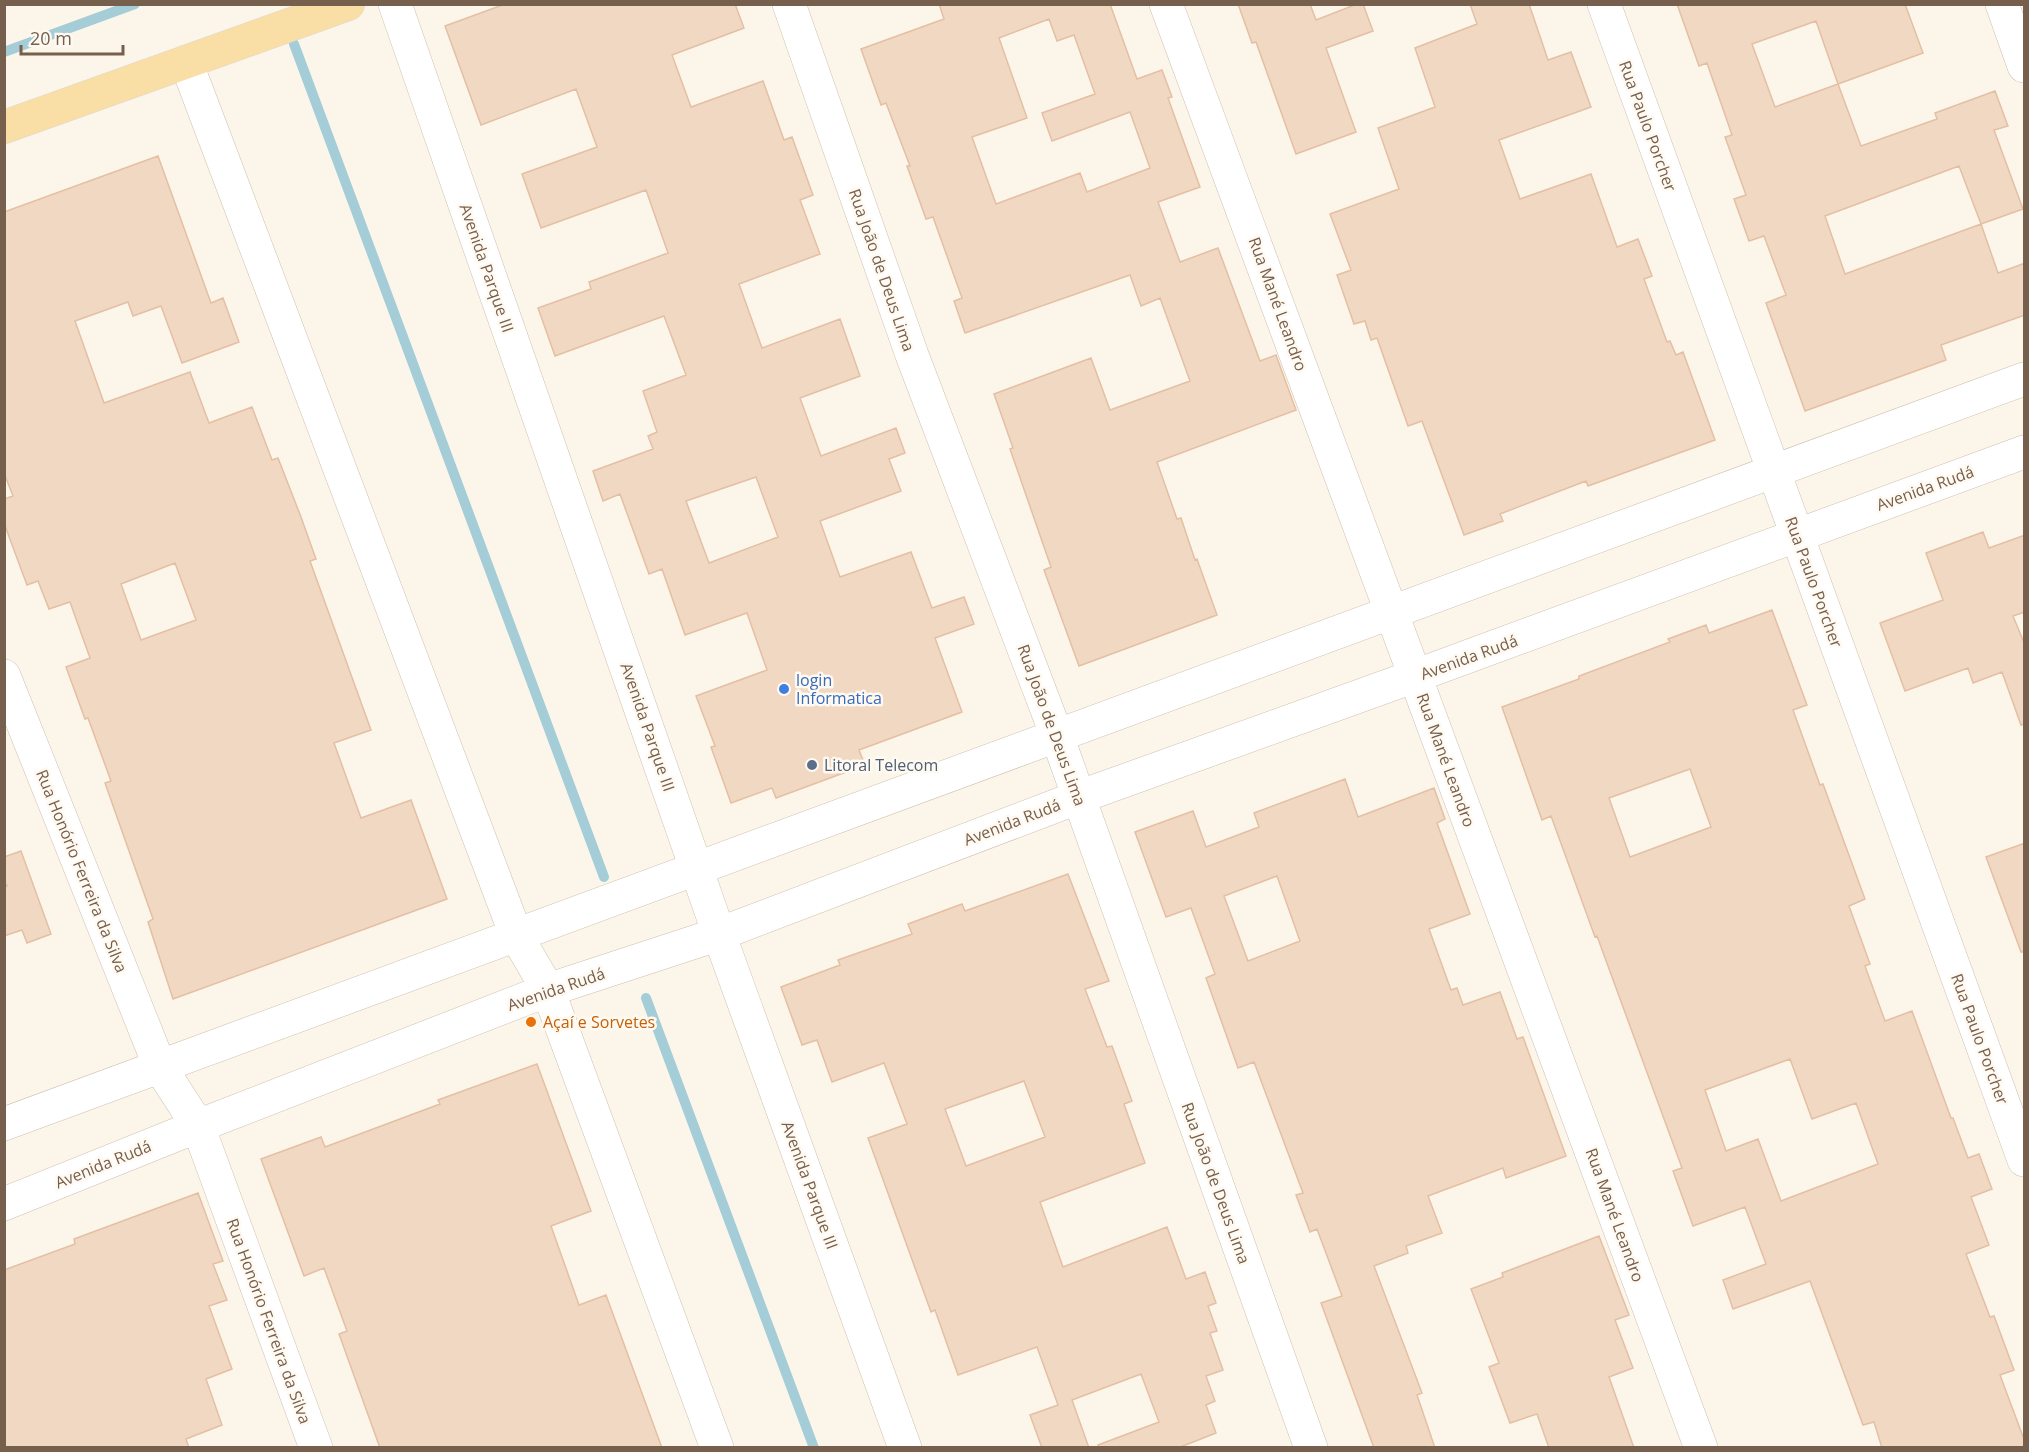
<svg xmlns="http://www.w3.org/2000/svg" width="2029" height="1452" font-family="'Open Sans',sans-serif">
<rect width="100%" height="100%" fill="#fcf6ea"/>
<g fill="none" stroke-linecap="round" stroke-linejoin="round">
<path stroke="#a4cdd8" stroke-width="10" d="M 294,44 L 604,877
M 4,52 L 135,4
M 646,998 L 814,1448"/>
</g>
<path fill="#f1d8c2" stroke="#e4bfa3" stroke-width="1.5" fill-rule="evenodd" d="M 505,4 L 735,4 L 744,28 L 672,55 L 691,107 L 763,81 L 784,140 L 792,137 L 813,195 L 800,200 L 820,254 L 739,284 L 762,348 L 840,319 L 860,376 L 800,398 L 821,456 L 896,428 L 905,453 L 889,459 L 901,491 L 820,521 L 840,577 L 911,552 L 932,608 L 964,597 L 974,624 L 935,638 L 962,712 L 859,750 L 865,765 L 776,798 L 772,788 L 731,803 L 711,747 L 715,746 L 696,696 L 767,670 L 747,613 L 685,635 L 662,569 L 649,574 L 620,494 L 603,501 L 593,471 L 653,449 L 648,436 L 657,432 L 643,391 L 686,375 L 664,316 L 555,356 L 538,308 L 591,289 L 589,282 L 668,253 L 646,190 L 541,228 L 522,174 L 597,147 L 576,89 L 481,125 L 445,26 ZM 756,477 L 778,537 L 709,563 L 686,501 Z
M 939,4 L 1110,4 L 1137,79 L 1162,70 L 1172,97 L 1168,98 L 1200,187 L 1158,202 L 1180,262 L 1218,248 L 1260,361 L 1276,355 L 1296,410 L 1157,462 L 1177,519 L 1181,518 L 1195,560 L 1197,559 L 1217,615 L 1079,666 L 1044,570 L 1051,567 L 1010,449 L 1013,448 L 994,394 L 1091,358 L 1110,410 L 1190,381 L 1160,298 L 1141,306 L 1130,275 L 965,333 L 954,301 L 962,298 L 933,217 L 926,219 L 907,166 L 910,166 L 886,103 L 881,105 L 861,49 L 944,19 ZM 1049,19 L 1057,41 L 1074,35 L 1095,94 L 1042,113 L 1052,141 L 1130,112 L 1150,168 L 1087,192 L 1080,173 L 996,204 L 972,137 L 1027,118 L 999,38 Z
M 1238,4 L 1310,4 L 1316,20 L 1357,4 L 1363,4 L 1373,31 L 1326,48 L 1356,132 L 1296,154 L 1256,42 L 1252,43 Z
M 1470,4 L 1529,4 L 1548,60 L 1571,52 L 1591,107 L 1499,140 L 1520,199 L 1591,174 L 1617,247 L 1638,239 L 1652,276 L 1644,279 L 1667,342 L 1670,341 L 1676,355 L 1683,352 L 1715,440 L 1588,486 L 1586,481 L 1500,514 L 1503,521 L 1464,535 L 1422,421 L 1408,426 L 1377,338 L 1371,340 L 1365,321 L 1354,324 L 1337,275 L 1351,270 L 1330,214 L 1399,189 L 1378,128 L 1435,107 L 1415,48 L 1477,24 Z
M 1677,4 L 1905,4 L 1923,53 L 1838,84 L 1861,146 L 1937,119 L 1935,113 L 1995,91 L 2008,126 L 1994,130 L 2023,209 L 1981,224 L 1998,273 L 2025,263 L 2025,315 L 1941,345 L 1946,360 L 1805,411 L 1766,303 L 1786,295 L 1764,236 L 1749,241 L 1734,199 L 1746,195 L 1725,137 L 1732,135 L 1707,63 L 1699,66 ZM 1816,21 L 1838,84 L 1775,107 L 1752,44 ZM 1959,166 L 1981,224 L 1845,274 L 1825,216 Z
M 158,156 L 211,303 L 223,298 L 239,342 L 182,363 L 161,306 L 133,316 L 128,302 L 75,321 L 104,403 L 190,372 L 209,423 L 252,407 L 272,460 L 278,458 L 301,517 L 316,559 L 310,561 L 371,730 L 334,743 L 361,818 L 411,800 L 447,899 L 173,999 L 148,922 L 153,919 L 105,783 L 111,781 L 88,718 L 85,719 L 66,667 L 90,658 L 70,602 L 49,609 L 38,581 L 27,585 L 4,523 L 4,499 L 13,496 L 4,473 L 4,212 ZM 175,563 L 196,620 L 141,640 L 121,584 Z
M 1983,532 L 1989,548 L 2025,535 L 2025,612 L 2013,616 L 2025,645 L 2025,724 L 2021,725 L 2002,672 L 1973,683 L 1968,668 L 1905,691 L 1880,623 L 1943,600 L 1926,553 Z
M 1772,610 L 1807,705 L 1793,710 L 1820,785 L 1823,784 L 1865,899 L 1849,906 L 1870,964 L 1865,966 L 1885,1021 L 1912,1011 L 1951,1118 L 1953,1118 L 1968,1158 L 1979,1154 L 1992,1189 L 1971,1197 L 1989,1245 L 1966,1254 L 1990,1317 L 1994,1316 L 2014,1370 L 2000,1375 L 2025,1442 L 2025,1448 L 1882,1448 L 1874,1422 L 1863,1425 L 1810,1281 L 1733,1309 L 1723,1280 L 1766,1264 L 1745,1207 L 1693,1226 L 1673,1171 L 1682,1168 L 1597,936 L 1595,937 L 1551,816 L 1542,820 L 1502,707 L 1579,679 L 1579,676 L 1670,642 L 1668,639 L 1706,625 L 1709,633 ZM 1690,769 L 1711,827 L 1630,857 L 1609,798 ZM 1790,1059 L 1812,1119 L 1856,1103 L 1878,1164 L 1781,1201 L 1758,1139 L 1726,1151 L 1705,1090 Z
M 1345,779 L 1358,817 L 1434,788 L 1445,819 L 1437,823 L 1470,914 L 1429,929 L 1451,990 L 1457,988 L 1463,1005 L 1500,992 L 1517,1039 L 1523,1037 L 1566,1156 L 1506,1178 L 1503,1168 L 1428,1196 L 1442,1233 L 1406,1246 L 1408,1253 L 1374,1266 L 1422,1393 L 1417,1395 L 1435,1448 L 1374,1448 L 1321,1303 L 1342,1296 L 1317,1229 L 1310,1232 L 1296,1195 L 1303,1193 L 1254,1062 L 1238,1068 L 1206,978 L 1215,974 L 1191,908 L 1166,917 L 1135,832 L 1193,811 L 1206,847 L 1259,827 L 1254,813 ZM 1277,876 L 1300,941 L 1248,961 L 1224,896 Z
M 2025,843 L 2025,952 L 2021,952 L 1986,857 Z
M 21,851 L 51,934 L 27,943 L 22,930 L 4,936 L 4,887 L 7,886 L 4,880 L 4,857 Z
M 1068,874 L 1109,981 L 1085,989 L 1107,1047 L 1112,1046 L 1132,1101 L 1124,1104 L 1145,1163 L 1040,1202 L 1063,1267 L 1167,1227 L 1186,1279 L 1205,1272 L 1216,1303 L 1208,1306 L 1217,1331 L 1210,1333 L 1223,1370 L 1206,1376 L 1215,1401 L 1206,1405 L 1216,1433 L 1178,1448 L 1099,1448 L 1098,1445 L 1159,1422 L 1141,1374 L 1072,1400 L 1089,1448 L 1042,1448 L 1030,1415 L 1058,1405 L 1037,1347 L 958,1375 L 935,1310 L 931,1312 L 868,1138 L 907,1124 L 884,1063 L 832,1082 L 817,1040 L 802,1045 L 781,987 L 840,965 L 838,960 L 912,934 L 908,924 L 962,904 L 965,911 ZM 1024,1081 L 1045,1137 L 966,1166 L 945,1109 Z
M 537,1064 L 591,1211 L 551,1226 L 579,1305 L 606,1295 L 662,1448 L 380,1448 L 339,1334 L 347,1331 L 324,1268 L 304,1276 L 261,1159 L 321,1137 L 325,1147 L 440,1104 L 438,1100 Z
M 198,1193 L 223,1261 L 213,1264 L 227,1300 L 209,1306 L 232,1369 L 206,1379 L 222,1425 L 186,1439 L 189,1448 L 4,1448 L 4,1270 L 75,1244 L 74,1239 Z
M 1599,1236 L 1629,1315 L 1615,1320 L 1633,1368 L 1609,1377 L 1634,1448 L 1549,1448 L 1537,1414 L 1510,1423 L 1489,1367 L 1499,1363 L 1471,1289 L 1503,1277 L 1502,1273 Z"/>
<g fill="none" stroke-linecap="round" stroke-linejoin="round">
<defs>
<path id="minor" d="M 395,4 L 719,934 L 905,1448
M 789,4 L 912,355 L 1057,736 L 1311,1448
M 1166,4 L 1701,1448
M 1604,4 L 2024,1160
M 2002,4 L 2024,66
M 186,62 L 516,935 L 548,990 L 717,1448
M 4,676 L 160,1067 L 198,1126 L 316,1448
M 4,1124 L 2024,379
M 4,1204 L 198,1126 L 548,990 L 719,934 L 1079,797 L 1415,676 L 2024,452"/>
<path id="major" d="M 4,127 L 348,4"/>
</defs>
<use href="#minor" stroke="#cfbfaf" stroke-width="34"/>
<use href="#major" stroke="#dcd5d1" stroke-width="34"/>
<use href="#minor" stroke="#fff" stroke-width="33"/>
<use href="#major" stroke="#f9dfa5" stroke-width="33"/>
</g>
<circle fill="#3f7fe0" stroke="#fffaf1" stroke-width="2" cx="784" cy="689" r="6"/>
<circle fill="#5c6f8a" stroke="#fffaf1" stroke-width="2" cx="812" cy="765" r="6"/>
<circle fill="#e8710a" stroke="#fffaf1" stroke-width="2" cx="531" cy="1022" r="6"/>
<g text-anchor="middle" stroke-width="5" stroke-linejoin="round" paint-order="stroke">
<g font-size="16" fill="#775f4d" stroke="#fffaf1">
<text transform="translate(1648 126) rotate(70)" y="6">Rua Paulo Porcher</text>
<text transform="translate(487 268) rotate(71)" y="6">Avenida Parque III</text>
<text transform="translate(882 270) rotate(71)" y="6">Rua João de Deus Lima</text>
<text transform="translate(1278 304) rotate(70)" y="6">Rua Mané Leandro</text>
<text transform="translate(1925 488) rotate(-20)" y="6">Avenida Rudá</text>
<text transform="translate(1814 582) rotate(70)" y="6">Rua Paulo Porcher</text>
<text transform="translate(1469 657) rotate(-20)" y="6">Avenida Rudá</text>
<text transform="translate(1052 725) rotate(70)" y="6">Rua João de Deus Lima</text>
<text transform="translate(648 727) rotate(71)" y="6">Avenida Parque III</text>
<text transform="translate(1446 760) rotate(70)" y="6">Rua Mané Leandro</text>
<text transform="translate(1012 822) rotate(-21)" y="6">Avenida Rudá</text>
<text transform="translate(82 871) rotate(68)" y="6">Rua Honório Ferreira da Silva</text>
<text transform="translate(556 989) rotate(-19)" y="6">Avenida Rudá</text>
<text transform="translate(1980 1039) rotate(70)" y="6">Rua Paulo Porcher</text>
<text transform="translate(103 1164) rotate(-22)" y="6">Avenida Rudá</text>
<text transform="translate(1216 1183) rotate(70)" y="6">Rua João de Deus Lima</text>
<text transform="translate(810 1185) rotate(70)" y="6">Avenida Parque III</text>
<text transform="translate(1615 1215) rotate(70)" y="6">Rua Mané Leandro</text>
<text transform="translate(269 1321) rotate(70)" y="6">Rua Honório Ferreira da Silva</text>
</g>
<g font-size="16" fill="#366cbe" stroke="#fffaf1" text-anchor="start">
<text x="796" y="686">login<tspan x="796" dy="18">Informatica</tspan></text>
</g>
<g font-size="16" fill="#4e5e75" stroke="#fffaf1" text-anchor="start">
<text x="824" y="771">Litoral Telecom</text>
</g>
<g font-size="16" fill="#c56008" stroke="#fffaf1" text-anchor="start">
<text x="543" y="1028">Açaí e Sorvetes</text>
</g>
</g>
<rect width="2029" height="1452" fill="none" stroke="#775f4d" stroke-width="12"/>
<path d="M21 45v9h102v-9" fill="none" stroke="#775f4d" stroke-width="3"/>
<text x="30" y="45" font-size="18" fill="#775f4d" stroke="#fffaf1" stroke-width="4.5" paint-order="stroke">20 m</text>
</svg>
